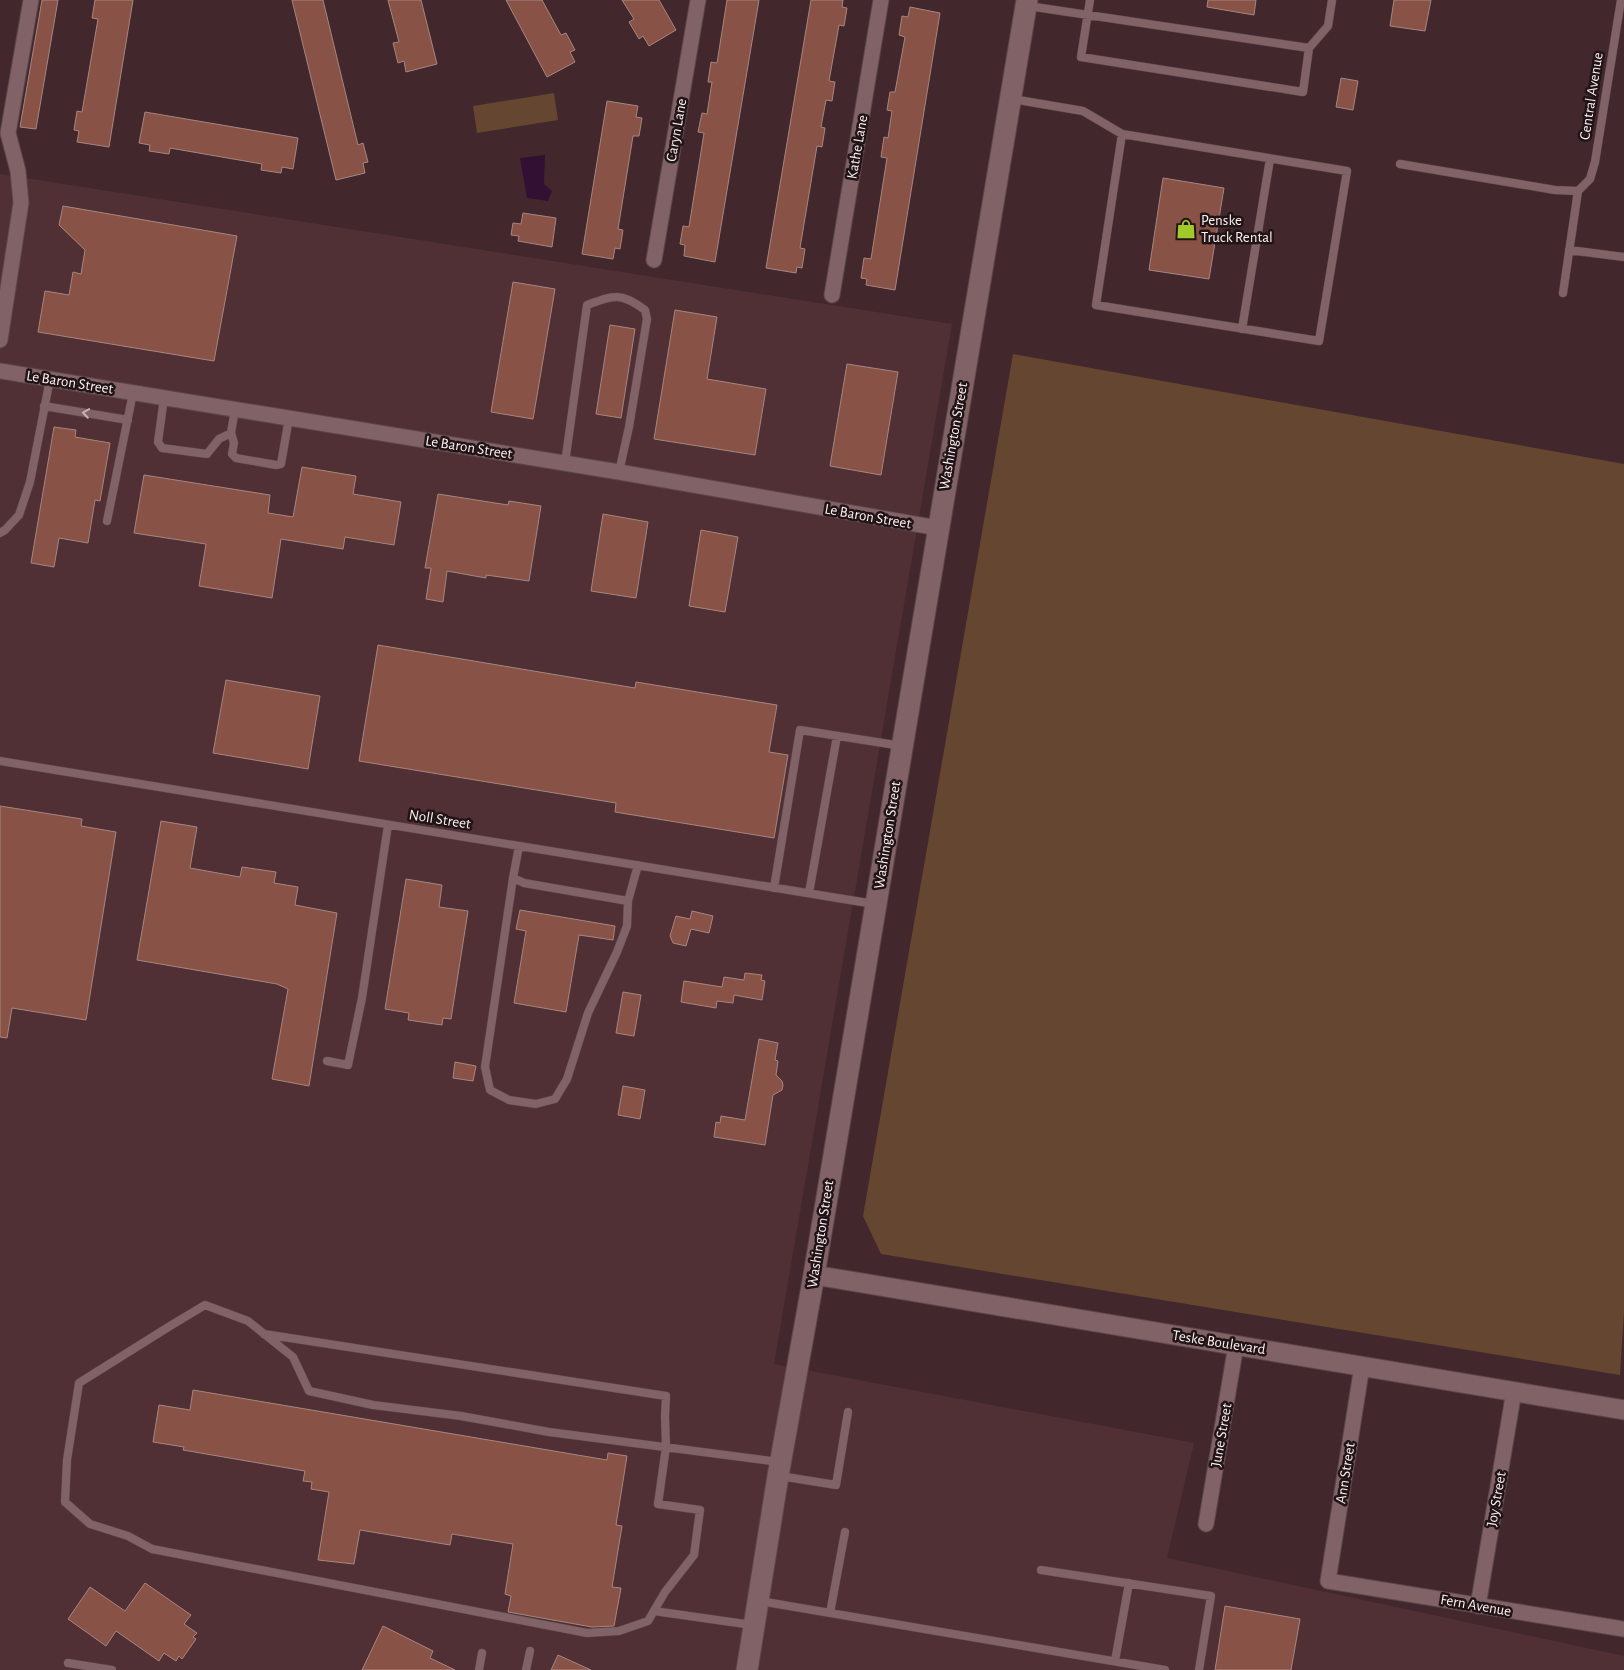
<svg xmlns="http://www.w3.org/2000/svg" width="1624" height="1670" font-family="'Alegreya Sans',sans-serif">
<rect width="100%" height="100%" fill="#42282c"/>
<path fill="#513035" d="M 0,174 L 952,324 L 774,1364 L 1194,1443 L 1167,1558 L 1624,1656 L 1624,1670 L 0,1670 Z"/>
<path fill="#654630" d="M 554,93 L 558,120 L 477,133 L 473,106 Z
M 1013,354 L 1624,464 L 1624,1311 L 1620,1375 L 881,1254 L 863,1216 Z"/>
<path fill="#311034" d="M 545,155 L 544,184 L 552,191 L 548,201 L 527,198 L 520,158 Z"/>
<path fill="#895247" stroke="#a68680" d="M 42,0 L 58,0 L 36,129 L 20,127 Z
M 95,0 L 133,0 L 109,147 L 77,142 L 79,131 L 74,130 L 77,111 L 82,112 L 98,19 L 92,18 Z
M 292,0 L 323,0 L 358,145 L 363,143 L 368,162 L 363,163 L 365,173 L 336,180 Z
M 388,0 L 421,0 L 437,64 L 406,72 L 404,61 L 398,63 L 393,43 L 399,42 Z
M 506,0 L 542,0 L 561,35 L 566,33 L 575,50 L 570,52 L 575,62 L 547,77 Z
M 622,0 L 659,0 L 676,30 L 649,46 L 643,36 L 639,39 L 629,22 L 634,19 Z
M 727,0 L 759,0 L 715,262 L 684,256 L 685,245 L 680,244 L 683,226 L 689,227 L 704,133 L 698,132 L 702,113 L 707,114 L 712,82 L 708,82 L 711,62 L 717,63 Z
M 811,0 L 843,0 L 842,7 L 847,8 L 844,26 L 839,25 L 829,81 L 835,82 L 832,101 L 826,100 L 821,127 L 825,128 L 822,147 L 817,146 L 800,248 L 805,249 L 802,268 L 797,267 L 796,273 L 766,268 Z
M 1208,0 L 1256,0 L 1254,15 L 1207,7 Z
M 1394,0 L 1431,0 L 1425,31 L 1390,26 Z
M 910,7 L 940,13 L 895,290 L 866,285 L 867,279 L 861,278 L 864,258 L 871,259 L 887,158 L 881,157 L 884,137 L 888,138 L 892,111 L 887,110 L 890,92 L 895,92 L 905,37 L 899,35 L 902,16 L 908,17 Z
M 1341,78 L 1358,81 L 1353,110 L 1336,107 Z
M 607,101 L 638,106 L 636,117 L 642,118 L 639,136 L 633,136 L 618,229 L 623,230 L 620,249 L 615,248 L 613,259 L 582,254 Z
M 145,112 L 298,138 L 293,169 L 282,167 L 281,173 L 261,170 L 262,164 L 170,148 L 169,154 L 149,151 L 150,145 L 139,143 Z
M 1163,178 L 1224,188 L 1209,279 L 1149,270 Z
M 63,206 L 237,236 L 214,361 L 38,332 L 45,291 L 69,295 L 73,272 L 81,274 L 85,250 L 59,225 Z
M 523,213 L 556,218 L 552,247 L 518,241 L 519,236 L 511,235 L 513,223 L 521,224 Z
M 513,282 L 555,289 L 533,419 L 491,412 Z
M 675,310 L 717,317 L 707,379 L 766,389 L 755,455 L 654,439 Z
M 610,325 L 635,329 L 621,418 L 596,414 Z
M 847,364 L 898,372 L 881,475 L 830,466 Z
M 54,427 L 76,430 L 75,437 L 110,443 L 100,501 L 95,500 L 88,543 L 59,538 L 54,567 L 31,563 Z
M 302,467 L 356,476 L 353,494 L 401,502 L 394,545 L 345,537 L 343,549 L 281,539 L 272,598 L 199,586 L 206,544 L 134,533 L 144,475 L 270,495 L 268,513 L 293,517 Z
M 438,494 L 508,505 L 509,501 L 541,506 L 529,581 L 486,575 L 486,578 L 447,571 L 443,602 L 426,599 L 431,568 L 425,568 Z
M 603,514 L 648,522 L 636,598 L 591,591 Z
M 701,530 L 738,537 L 725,612 L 689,606 Z
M 378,645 L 635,688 L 636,682 L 777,705 L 769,752 L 788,755 L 774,838 L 615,812 L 616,803 L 359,761 Z
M 226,680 L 320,696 L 308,769 L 213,753 Z
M 0,806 L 82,819 L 81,826 L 116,832 L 86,1020 L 12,1008 L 7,1038 L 0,1037 Z
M 161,821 L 197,827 L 190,868 L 240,877 L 242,867 L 276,872 L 274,883 L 298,887 L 295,905 L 337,913 L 309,1086 L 272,1079 L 288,989 L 277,984 L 137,960 Z
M 406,879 L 442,885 L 439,907 L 468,911 L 451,1019 L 443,1018 L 442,1025 L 408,1020 L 409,1013 L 385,1009 Z
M 520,910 L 615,926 L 613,940 L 579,935 L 566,1012 L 514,1003 L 526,931 L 516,929 Z
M 692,911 L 713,916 L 709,933 L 691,929 L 686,946 L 673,943 L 670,936 L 676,916 L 690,919 Z
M 745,973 L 762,975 L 761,980 L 765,981 L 762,1000 L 734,995 L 733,1003 L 717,1001 L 716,1008 L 681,1002 L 684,981 L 722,987 L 724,977 L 744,980 Z
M 623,992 L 641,995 L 634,1036 L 616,1033 Z
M 759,1039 L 778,1043 L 775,1060 L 778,1061 L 776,1075 L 782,1081 L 783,1085 L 782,1090 L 773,1095 L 765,1145 L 714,1137 L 716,1122 L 720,1123 L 721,1116 L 745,1120 Z
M 455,1062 L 476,1066 L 473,1081 L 453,1078 Z
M 623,1086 L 645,1090 L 640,1119 L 618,1115 Z
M 193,1390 L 607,1460 L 608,1453 L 627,1456 L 616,1525 L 622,1526 L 612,1587 L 621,1588 L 614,1626 L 592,1627 L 508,1612 L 511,1596 L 505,1594 L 513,1544 L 452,1534 L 450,1545 L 360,1530 L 354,1564 L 318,1560 L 329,1492 L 311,1489 L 312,1482 L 303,1481 L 305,1471 L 183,1450 L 184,1447 L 153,1442 L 159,1405 L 190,1410 Z
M 145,1583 L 191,1615 L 184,1624 L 197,1633 L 193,1637 L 196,1639 L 182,1659 L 179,1656 L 176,1661 L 164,1653 L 159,1661 L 116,1631 L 106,1646 L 68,1619 L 90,1587 L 125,1611 Z
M 1225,1606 L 1300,1619 L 1291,1670 L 1215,1670 Z
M 383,1626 L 433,1651 L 430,1658 L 455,1670 L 362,1670 Z
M 558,1655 L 591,1670 L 551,1670 Z"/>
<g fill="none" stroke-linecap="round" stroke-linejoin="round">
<defs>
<path id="service" d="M 1028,6 L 1309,48 L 1303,92 L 1081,57 L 1090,0
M 1309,48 L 1328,26 L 1332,0
M 1012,99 L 1083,111 L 1122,134 L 1347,171 L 1319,341 L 1096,305 L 1122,134
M 1400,164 L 1555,190 L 1578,191
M 1578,191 L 1590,179 L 1595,162 L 1621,0
M 1569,250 L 1624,257
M 1563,293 L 1578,191
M 1242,329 L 1270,159
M 164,398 L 158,442 L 162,448 L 207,454 L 219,439 L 231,433
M 44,406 L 128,420
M 235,409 L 231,433 L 234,443 L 232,454 L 236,458 L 276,465 L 281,464 L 289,418
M 565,463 L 587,305 C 614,295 621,292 645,310 L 647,319 L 629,427 L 619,472
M 107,521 L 133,393
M 0,533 L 5,530 L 19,515 L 30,482 L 50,379
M 0,761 L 874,904
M 519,846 L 513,878 L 524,883 L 628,901 L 638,865
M 513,878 L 485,1067 L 490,1090 L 509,1100 L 536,1104 L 555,1099 L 567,1079 L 588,1013 L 617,952 L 627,926 L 628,901
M 774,888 L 800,730 L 902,746
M 809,893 L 837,736
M 327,1061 L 348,1065 L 362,998 L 388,825
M 264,1334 L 666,1396 L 665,1416 L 666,1447 L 658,1504 L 700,1510 L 694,1555 L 665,1592 L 648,1621 L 619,1631 L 587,1633 L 152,1549 L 128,1536 L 90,1524 L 65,1502 L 67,1460 L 79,1383 L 170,1326 L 205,1305 L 248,1321 L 293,1357 L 309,1391 L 373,1405 L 461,1416 L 549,1432 L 779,1462
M 780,1476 L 836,1485 L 848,1412
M 1041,1570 L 1211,1596 L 1199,1670
M 760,1601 L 1165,1670
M 654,1611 L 752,1625
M 830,1613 L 845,1532
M 1115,1661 L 1129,1583
M 68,1663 L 112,1670
M 479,1670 L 482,1653
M 526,1670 L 530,1651"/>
<path id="minor" d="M 654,260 L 698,0
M 832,295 L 881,0
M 0,340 L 21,203 L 18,171 L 8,133 L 31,0
M 0,371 L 619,472 L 938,528
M 1362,1366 L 1328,1581 L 1624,1629
M 1206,1524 L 1236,1345
M 1478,1606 L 1514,1391"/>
<path id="tertiary" d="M 814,1275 L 1624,1410"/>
<path id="secondary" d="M 747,1670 L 778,1476 L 814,1275 L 1027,0"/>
</defs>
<use href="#service" stroke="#5b4649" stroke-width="9"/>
<use href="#minor" stroke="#5b4649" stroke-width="17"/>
<use href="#tertiary" stroke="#5b4649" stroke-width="21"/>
<use href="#secondary" stroke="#5b4649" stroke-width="23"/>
<use href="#service" stroke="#816266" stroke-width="8"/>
<use href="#minor" stroke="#816266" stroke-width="15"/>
<use href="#tertiary" stroke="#816266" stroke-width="19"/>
<use href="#secondary" stroke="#816266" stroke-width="21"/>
</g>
<defs><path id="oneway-chevron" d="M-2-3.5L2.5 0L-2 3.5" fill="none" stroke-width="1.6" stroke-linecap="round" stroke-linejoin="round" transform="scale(1.25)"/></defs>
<use stroke="#c6b0b2" href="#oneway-chevron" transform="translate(86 413) rotate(-171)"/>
<defs>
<symbol id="shop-bare" viewBox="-9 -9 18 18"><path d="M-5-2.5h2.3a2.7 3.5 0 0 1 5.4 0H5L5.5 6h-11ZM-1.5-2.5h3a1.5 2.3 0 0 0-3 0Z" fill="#a0c92c" stroke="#201416" stroke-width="2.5" paint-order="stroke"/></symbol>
</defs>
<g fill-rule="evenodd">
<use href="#shop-bare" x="1172" y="215" width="28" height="28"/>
</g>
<g text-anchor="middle" stroke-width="5" stroke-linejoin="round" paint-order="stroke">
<g font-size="15" fill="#feeff1" stroke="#201416">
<text transform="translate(1591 96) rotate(-81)" y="5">Central Avenue</text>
<text transform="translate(676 130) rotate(-80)" y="5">Caryn Lane</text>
<text transform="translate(857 147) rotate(-80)" y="5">Kathe Lane</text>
<text transform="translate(70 382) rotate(9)" y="5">Le Baron Street</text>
<text transform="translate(953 436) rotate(-80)" y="5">Washington Street</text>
<text transform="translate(469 447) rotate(9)" y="5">Le Baron Street</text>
<text transform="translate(868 516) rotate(10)" y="5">Le Baron Street</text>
<text transform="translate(440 819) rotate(9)" y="5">Noll Street</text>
<text transform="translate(887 835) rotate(-81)" y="5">Washington Street</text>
<text transform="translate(820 1234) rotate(-81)" y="5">Washington Street</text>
<text transform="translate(1219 1342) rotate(9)" y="5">Teske Boulevard</text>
<text transform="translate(1221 1435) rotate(-80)" y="5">June Street</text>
<text transform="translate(1345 1473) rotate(-81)" y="5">Ann Street</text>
<text transform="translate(1496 1499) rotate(-80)" y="5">Joy Street</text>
<text transform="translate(1476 1605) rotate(10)" y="5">Fern Avenue</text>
</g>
<g font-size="15" fill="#feeff1" stroke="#201416" text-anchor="start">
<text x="1201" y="225">Penske<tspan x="1201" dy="17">Truck Rental</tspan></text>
</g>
</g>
</svg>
